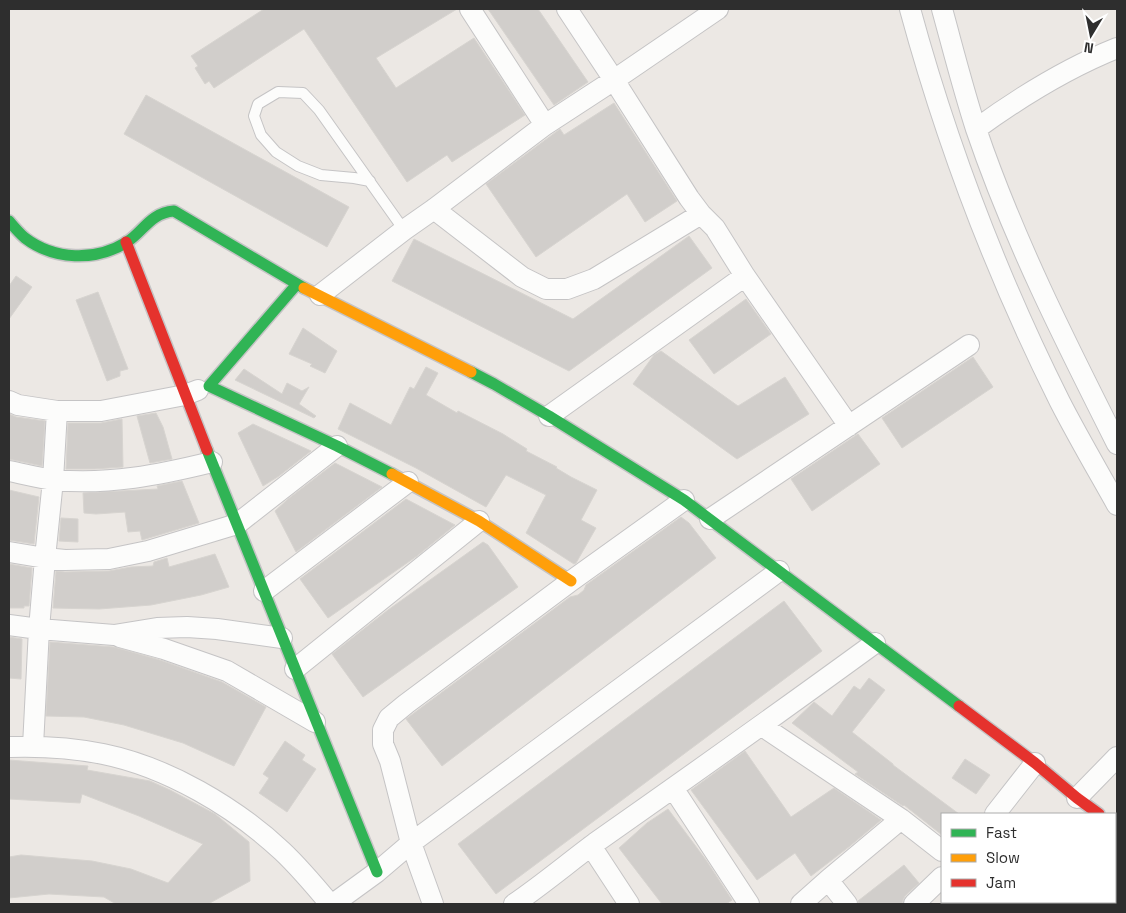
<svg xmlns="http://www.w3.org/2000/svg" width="1126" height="913" font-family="'Space Grotesk',sans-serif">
<rect width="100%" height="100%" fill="#ece8e4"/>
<path fill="#d1cecb" stroke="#d7d4d0" d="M 264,9 L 457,9 L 376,58 L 396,88 L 474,38 L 525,115 L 452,162 L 447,155 L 407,182 L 304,29 L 214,88 L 209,81 L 205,84 L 195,68 L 198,66 L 191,56 Z
M 488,9 L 538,9 L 588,82 L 554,105 Z
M 146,95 L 349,207 L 327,247 L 124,134 Z
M 614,103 L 677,201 L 645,222 L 627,194 L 536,257 L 486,184 L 560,129 L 564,135 Z
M 689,236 L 712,268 L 569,371 L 392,281 L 414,239 L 573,319 Z
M 16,276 L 32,287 L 9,319 L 9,286 Z
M 98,292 L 128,369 L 120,371 L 120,376 L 107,381 L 76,300 Z
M 746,299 L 771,334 L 714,374 L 689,340 Z
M 303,328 L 337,351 L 325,373 L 310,366 L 312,364 L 289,354 Z
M 661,351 L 738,406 L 785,377 L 809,414 L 737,459 L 633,384 L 654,355 Z
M 973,357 L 993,387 L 902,448 L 882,418 Z
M 426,367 L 438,373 L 426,395 L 457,413 L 458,411 L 503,434 L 527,449 L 526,451 L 557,467 L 556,468 L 571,477 L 597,490 L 581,520 L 596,528 L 576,563 L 574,564 L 526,533 L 546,495 L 506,475 L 486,507 L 416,468 L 338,429 L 350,403 L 391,425 L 410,387 L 414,389 Z
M 244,369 L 282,394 L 287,383 L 302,391 L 309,387 L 299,404 L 316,416 L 314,418 L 235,380 Z
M 156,413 L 163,427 L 172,459 L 150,463 L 137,416 Z
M 9,414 L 16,417 L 45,421 L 42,466 L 9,459 Z
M 122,419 L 123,467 L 94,469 L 66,469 L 68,423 L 101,423 Z
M 253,424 L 311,451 L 279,476 L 263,486 L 238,433 Z
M 858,434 L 880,464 L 812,511 L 791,479 Z
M 335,463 L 382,487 L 296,552 L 275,511 L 288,499 Z
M 182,481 L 199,523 L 142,540 L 140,531 L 128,532 L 125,512 L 96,514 L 84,513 L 83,493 L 158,489 L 157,486 Z
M 9,490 L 39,497 L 34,544 L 9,540 Z
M 406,499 L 455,525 L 417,556 L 328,618 L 300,579 Z
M 681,517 L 689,523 L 716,558 L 442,766 L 406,719 L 570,597 L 578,595 L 584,590 L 586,585 Z
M 61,518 L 78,519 L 78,542 L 59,541 Z
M 483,542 L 488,545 L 518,587 L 363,697 L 332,654 L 388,610 Z
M 215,554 L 229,587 L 201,595 L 151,605 L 99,609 L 53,608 L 56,571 L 65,572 L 109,571 L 131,567 L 153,566 L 154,562 L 167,558 L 169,567 Z
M 9,564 L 32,568 L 29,606 L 24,606 L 24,608 L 9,608 Z
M 784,601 L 822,651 L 496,894 L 458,844 Z
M 9,637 L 22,639 L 21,679 L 9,678 Z
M 50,642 L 114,647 L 160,660 L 222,682 L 266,707 L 234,766 L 183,743 L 124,725 L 84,717 L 46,716 Z
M 869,678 L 885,690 L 852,732 L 893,764 L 893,765 L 959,814 L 942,814 L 942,835 L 904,805 L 903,806 L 855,774 L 858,772 L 792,723 L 814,702 L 832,716 L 854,686 L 860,690 Z
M 285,741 L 305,755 L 302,760 L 316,769 L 287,812 L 259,793 L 269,778 L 263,774 Z
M 745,751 L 791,817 L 834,788 L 881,820 L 850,846 L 811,876 L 795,853 L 757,880 L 691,790 Z
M 965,759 L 990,775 L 976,794 L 952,778 Z
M 9,760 L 88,766 L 87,770 L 150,781 L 170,790 L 215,814 L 249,842 L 250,881 L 208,904 L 116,904 L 104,897 L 49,894 L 9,898 L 9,857 L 21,855 L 92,861 L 131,869 L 168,883 L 203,844 L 139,816 L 82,794 L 80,803 L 9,799 Z
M 668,809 L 706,860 L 732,900 L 726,904 L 662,904 L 619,848 L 647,823 Z
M 904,865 L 919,883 L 905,896 L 903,900 L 902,904 L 859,904 L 858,901 Z"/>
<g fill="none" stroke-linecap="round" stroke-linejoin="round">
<defs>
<path id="lane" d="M 370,181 L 354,178 L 321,175 L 298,166 L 276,152 L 261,135 L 254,116 L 258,104 L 278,92 L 303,93 L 319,110 L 404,230"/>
<path id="street" d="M 470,9 L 545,125
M 567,9 L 614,80 L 689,198 L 701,214 L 715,228 L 745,276 L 849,426
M 910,9 C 947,145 997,276 1060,402 C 1078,437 1098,471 1117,505
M 942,9 C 953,49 963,89 976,129 C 1013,238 1065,341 1117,444
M 976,129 C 1020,97 1067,68 1117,48
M 434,209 L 522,277 L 546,289 L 567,289 L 594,279 L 701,214
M 320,295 L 404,230 L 434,209 L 545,125 L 614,80 L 718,9
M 9,401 L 18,405 L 57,411 L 101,411 L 185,395 L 198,390
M 549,416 L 745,276
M 9,471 C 24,474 39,478 54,480 C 109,485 159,475 212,462
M 710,519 L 969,345
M 9,552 L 45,558 L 65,560 L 109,559 L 148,551 L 237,524 L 337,446
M 264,591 L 408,482
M 9,625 L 39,629 L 114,635 L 157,628 L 187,627 L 217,629 L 282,638
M 120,637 L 164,649 L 227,671 L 315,722
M 295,669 L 479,521
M 762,726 L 901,819 L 942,851
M 33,746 L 39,629 L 45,558 L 53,480 L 57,411
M 9,747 C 40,746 73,748 103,754 C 167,767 235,807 282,851 C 299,867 315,886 330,904
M 673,788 L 749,904
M 1077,798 L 1117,757
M 995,814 L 1035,763
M 1115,825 L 1117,827
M 591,846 L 629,904
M 828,880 L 901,819
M 1012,902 L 1015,904
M 333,904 L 377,872 L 411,843 L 779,571
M 433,904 L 411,843 L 390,761 L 383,744 L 383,730 L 389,718 L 406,704 L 571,581 L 684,500
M 514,904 C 542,885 568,863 595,843 C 689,777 783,710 875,643
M 801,904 L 828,880 L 847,904
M 914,904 L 942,877"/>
<path id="fast" d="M 9,221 C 14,227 19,233 25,238 C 54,260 95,262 127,242 C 144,231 150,213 174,211 L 304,288
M 297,284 L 209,386 L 337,446 L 392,474
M 471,372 L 494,384 L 549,416 L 684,500 L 959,706
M 207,450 L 377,872"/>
<path id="slow" d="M 304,288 L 471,372
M 392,474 L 479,521 L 571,581"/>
<path id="jam" d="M 126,242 L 207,450
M 959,706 L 1035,763 L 1077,798 L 1099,814"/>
</defs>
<use href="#lane" stroke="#c5c4c5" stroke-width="12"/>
<use href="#street" stroke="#c5c4c5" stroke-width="22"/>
<use href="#fast" stroke="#c5c4c5" stroke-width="14"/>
<use href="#slow" stroke="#c5c4c5" stroke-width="14"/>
<use href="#jam" stroke="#c5c4c5" stroke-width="14"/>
<use href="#lane" stroke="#fcfcfb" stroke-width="10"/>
<use href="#street" stroke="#fcfcfb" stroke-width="20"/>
<use href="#fast" stroke="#30b455" stroke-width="11"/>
<use href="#slow" stroke="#ff9f0a" stroke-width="11"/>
<use href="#jam" stroke="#e5322d" stroke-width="11"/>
</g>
<rect width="1126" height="913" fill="none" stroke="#2e2e2e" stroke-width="20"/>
<rect x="941" y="813" width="175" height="90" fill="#ffffff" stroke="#ababab"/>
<rect x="951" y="829" width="25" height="8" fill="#30b455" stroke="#ababab"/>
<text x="986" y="838" font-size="15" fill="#2e2e2e">Fast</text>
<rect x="951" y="854" width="25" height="8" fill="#ff9f0a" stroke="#ababab"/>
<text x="986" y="863" font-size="15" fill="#2e2e2e">Slow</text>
<rect x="951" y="879" width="25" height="8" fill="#e5322d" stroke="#ababab"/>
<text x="986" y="888" font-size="15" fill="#2e2e2e">Jam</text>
<g transform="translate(1091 35) rotate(190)" stroke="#ffffff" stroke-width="4" paint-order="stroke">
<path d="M0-4L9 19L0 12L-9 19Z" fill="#2e2e2e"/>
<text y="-8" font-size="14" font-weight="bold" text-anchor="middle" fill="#2e2e2e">N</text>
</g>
</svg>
